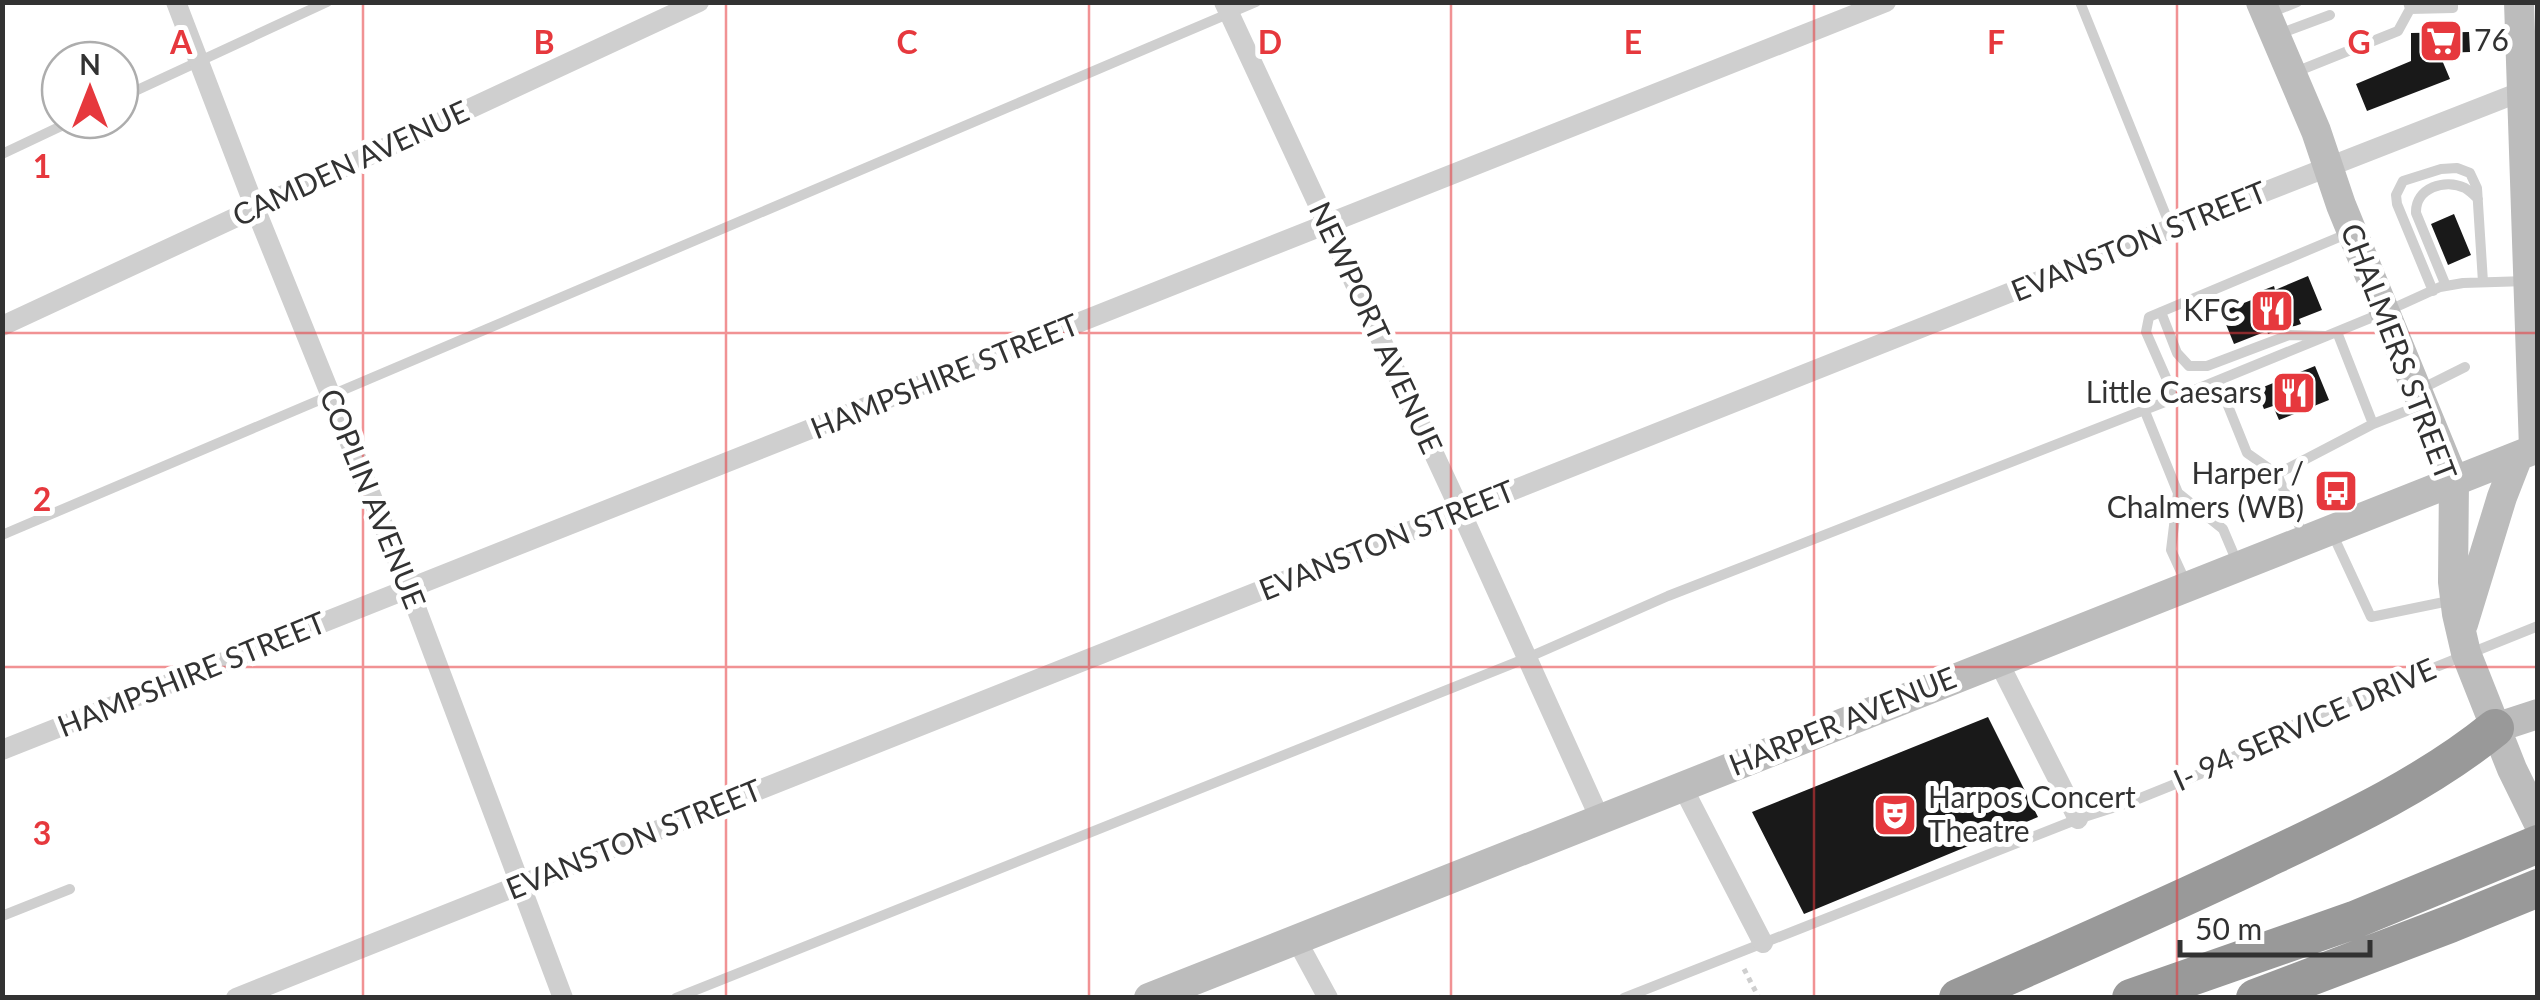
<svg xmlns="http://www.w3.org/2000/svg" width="2540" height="1000" font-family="Lato,sans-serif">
<rect width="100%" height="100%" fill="#fff"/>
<path fill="#191919" d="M 2469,32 L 2470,52 L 2439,53 L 2450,79 L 2367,111 L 2356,84 L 2411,61 L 2411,33 Z
M 2454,214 L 2471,255 L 2448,265 L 2431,224 Z
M 2308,276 L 2322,310 L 2299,319 L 2301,324 L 2295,326 L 2287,327 L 2268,334 L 2267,331 L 2234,344 L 2221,312 L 2254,299 L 2253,294 L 2274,286 L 2275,290 Z
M 2315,366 L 2329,400 L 2279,420 L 2273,406 L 2264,409 L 2256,390 Z
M 1988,717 L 2038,817 L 1804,914 L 1752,812 Z"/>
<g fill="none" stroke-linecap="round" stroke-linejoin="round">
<path stroke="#cfcfcf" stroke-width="5" stroke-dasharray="5 5" stroke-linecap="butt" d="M 1744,969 L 1759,998"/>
<path stroke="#cfcfcf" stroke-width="10" d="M 2080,2 L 2171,228
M 2410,9 L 2453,8 L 2453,2
M 2270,13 L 2297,2
M 2279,34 L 2330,15
M 2293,73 L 2398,31 L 2410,9 L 2408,2
M 120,98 L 327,2
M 2,154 L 74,120
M 2446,286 L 2416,213 C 2415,188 2445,178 2465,188 C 2470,191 2474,195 2478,199
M 2433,291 L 2397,204 L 2396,195 L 2403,181 L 2441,169 L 2457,168 L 2470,173 L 2477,188 L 2483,282
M 2161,312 L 2177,353 L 2189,366 L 2207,366 L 2289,335 L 2325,336
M 2218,381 L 2247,453 L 2277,474
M 2421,389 L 2465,367
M 2175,398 L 2146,332 L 2149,317 L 2349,233
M 2144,409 L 2178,493 L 2171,550 L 2187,585
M 2373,424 L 2419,406
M 2178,493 L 2223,529 L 2237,562
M 2332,533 L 2371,617 L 2449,601
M 2,535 L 1256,2
M 2305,539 L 2277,474 L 2373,424 L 2337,332
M 2,916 L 70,889
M 676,998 L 1527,658 L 1668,596 L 2175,398 L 2385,312 L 2440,287 L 2463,283 L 2527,281
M 1624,998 L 2078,819 L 2128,803 L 2205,772 L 2299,722 L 2538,626"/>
<path stroke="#cfcfcf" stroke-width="20" d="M 176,2 L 255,208 L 409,589 L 563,998
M 1224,2 L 1461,512 L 1600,819
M 2,326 L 699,2
M 1998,661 L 2078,819
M 2,750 L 1886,2
M 1682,786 L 1763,943
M 1296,939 L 1328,998
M 236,998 L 2167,230 L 2538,85"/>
<path stroke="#bcbcbc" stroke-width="30" d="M 2261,2 L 2316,131 L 2341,205 L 2454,481 L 2453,582 L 2457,614 L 2466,653 L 2512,769 L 2538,822
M 2519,2 L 2534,449
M 2463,624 L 2502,497 L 2518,456
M 2495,728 L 2538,714
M 1149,998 L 2538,448"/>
<path stroke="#999" stroke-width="38" d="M 1958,998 C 2061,953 2163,908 2264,860 C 2344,822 2426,784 2495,728
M 2131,998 L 2354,920 L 2538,844
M 2255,998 L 2450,924 L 2538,888"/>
</g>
<path fill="none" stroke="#e6383d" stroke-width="2.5" stroke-opacity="0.55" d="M 363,2 L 363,998M 726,2 L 726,998M 1089,2 L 1089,998M 1451,2 L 1451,998M 1814,2 L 1814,998M 2177,2 L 2177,998M 2,333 L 2538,333M 2,667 L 2538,667"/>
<defs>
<symbol id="supermarket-square" viewBox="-11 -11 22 22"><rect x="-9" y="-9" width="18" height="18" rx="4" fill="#e6383d" stroke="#fff"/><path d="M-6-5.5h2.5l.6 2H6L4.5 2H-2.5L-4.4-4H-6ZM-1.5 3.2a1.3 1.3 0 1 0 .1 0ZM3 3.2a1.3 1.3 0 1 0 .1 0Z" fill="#fff"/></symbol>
<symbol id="restaurant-square" viewBox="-11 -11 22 22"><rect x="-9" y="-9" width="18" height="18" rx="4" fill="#e6383d" stroke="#fff"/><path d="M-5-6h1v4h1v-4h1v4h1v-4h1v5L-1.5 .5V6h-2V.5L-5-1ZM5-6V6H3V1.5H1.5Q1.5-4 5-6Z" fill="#fff"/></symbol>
<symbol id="bus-square" viewBox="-11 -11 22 22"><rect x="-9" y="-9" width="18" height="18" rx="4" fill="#e6383d" stroke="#fff"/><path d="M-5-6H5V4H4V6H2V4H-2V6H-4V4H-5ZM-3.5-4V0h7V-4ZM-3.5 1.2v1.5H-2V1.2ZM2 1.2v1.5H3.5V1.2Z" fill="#fff"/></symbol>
<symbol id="theatre-square" viewBox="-11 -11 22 22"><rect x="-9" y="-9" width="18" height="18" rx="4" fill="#e6383d" stroke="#fff"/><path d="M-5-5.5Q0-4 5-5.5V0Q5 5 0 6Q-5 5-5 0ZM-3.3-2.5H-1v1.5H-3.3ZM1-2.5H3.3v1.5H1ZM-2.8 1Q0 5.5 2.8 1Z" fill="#fff"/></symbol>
</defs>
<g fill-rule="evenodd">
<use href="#supermarket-square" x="2416" y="16" width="50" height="50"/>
<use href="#restaurant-square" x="2247" y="286" width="50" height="50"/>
<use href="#restaurant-square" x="2269" y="368" width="50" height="50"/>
<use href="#bus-square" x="2311" y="466" width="50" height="50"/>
<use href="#theatre-square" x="1870" y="790" width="50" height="50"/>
</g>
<g text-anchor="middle" stroke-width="10" stroke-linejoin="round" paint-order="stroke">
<g font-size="30" fill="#323232" stroke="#fff" text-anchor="end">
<text x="2474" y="51" text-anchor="start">76</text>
<text x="2240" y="321">KFC</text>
<text x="2262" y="403">Little Caesars</text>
<text x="2304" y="484">Harper /<tspan x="2304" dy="34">Chalmers (WB)</tspan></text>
<text x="1928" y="808" text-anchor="start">Harpos Concert<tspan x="1928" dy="34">Theatre</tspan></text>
</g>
<g font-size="30" fill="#323232" stroke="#fff">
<text transform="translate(351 164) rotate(-25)" y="10">CAMDEN AVENUE</text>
<text transform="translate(2139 242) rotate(-22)" y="10">EVANSTON STREET</text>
<text transform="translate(1375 328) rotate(65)" y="10">NEWPORT AVENUE</text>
<text transform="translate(2398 352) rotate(69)" y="10">CHALMERS STREET</text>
<text transform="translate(945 377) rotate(-22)" y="10">HAMPSHIRE STREET</text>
<text transform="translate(372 499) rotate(68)" y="10">COPLIN AVENUE</text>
<text transform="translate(1387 541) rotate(-22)" y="10">EVANSTON STREET</text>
<text transform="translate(192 675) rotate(-22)" y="10">HAMPSHIRE STREET</text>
<text transform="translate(1843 722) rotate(-22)" y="10">HARPER AVENUE</text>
<text transform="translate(2305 725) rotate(-24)" y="10">I- 94 SERVICE DRIVE</text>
<text transform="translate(634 840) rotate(-22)" y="10">EVANSTON STREET</text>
</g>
</g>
<g font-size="32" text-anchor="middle" font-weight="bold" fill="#e6383d" stroke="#fff" stroke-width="10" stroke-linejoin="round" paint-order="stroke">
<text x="181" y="54">A</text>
<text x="544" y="54">B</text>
<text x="907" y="54">C</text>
<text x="1270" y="54">D</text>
<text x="1633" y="54">E</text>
<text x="1996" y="54">F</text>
<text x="2359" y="54">G</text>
<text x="42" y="178">1</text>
<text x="42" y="511">2</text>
<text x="42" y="845">3</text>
</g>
<rect width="2540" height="1000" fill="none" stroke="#323232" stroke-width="10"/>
<g transform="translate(90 90)"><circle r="48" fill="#ffffff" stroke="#adadad" stroke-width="2.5"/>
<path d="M0-8L18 38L0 25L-18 38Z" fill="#e6383d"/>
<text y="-15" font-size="28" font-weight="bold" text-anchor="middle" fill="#323232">N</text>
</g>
<path d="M2180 940v15h190v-15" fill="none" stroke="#323232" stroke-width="5"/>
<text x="2195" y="940" font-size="30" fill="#323232" stroke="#ffffff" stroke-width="8" paint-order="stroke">50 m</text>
</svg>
